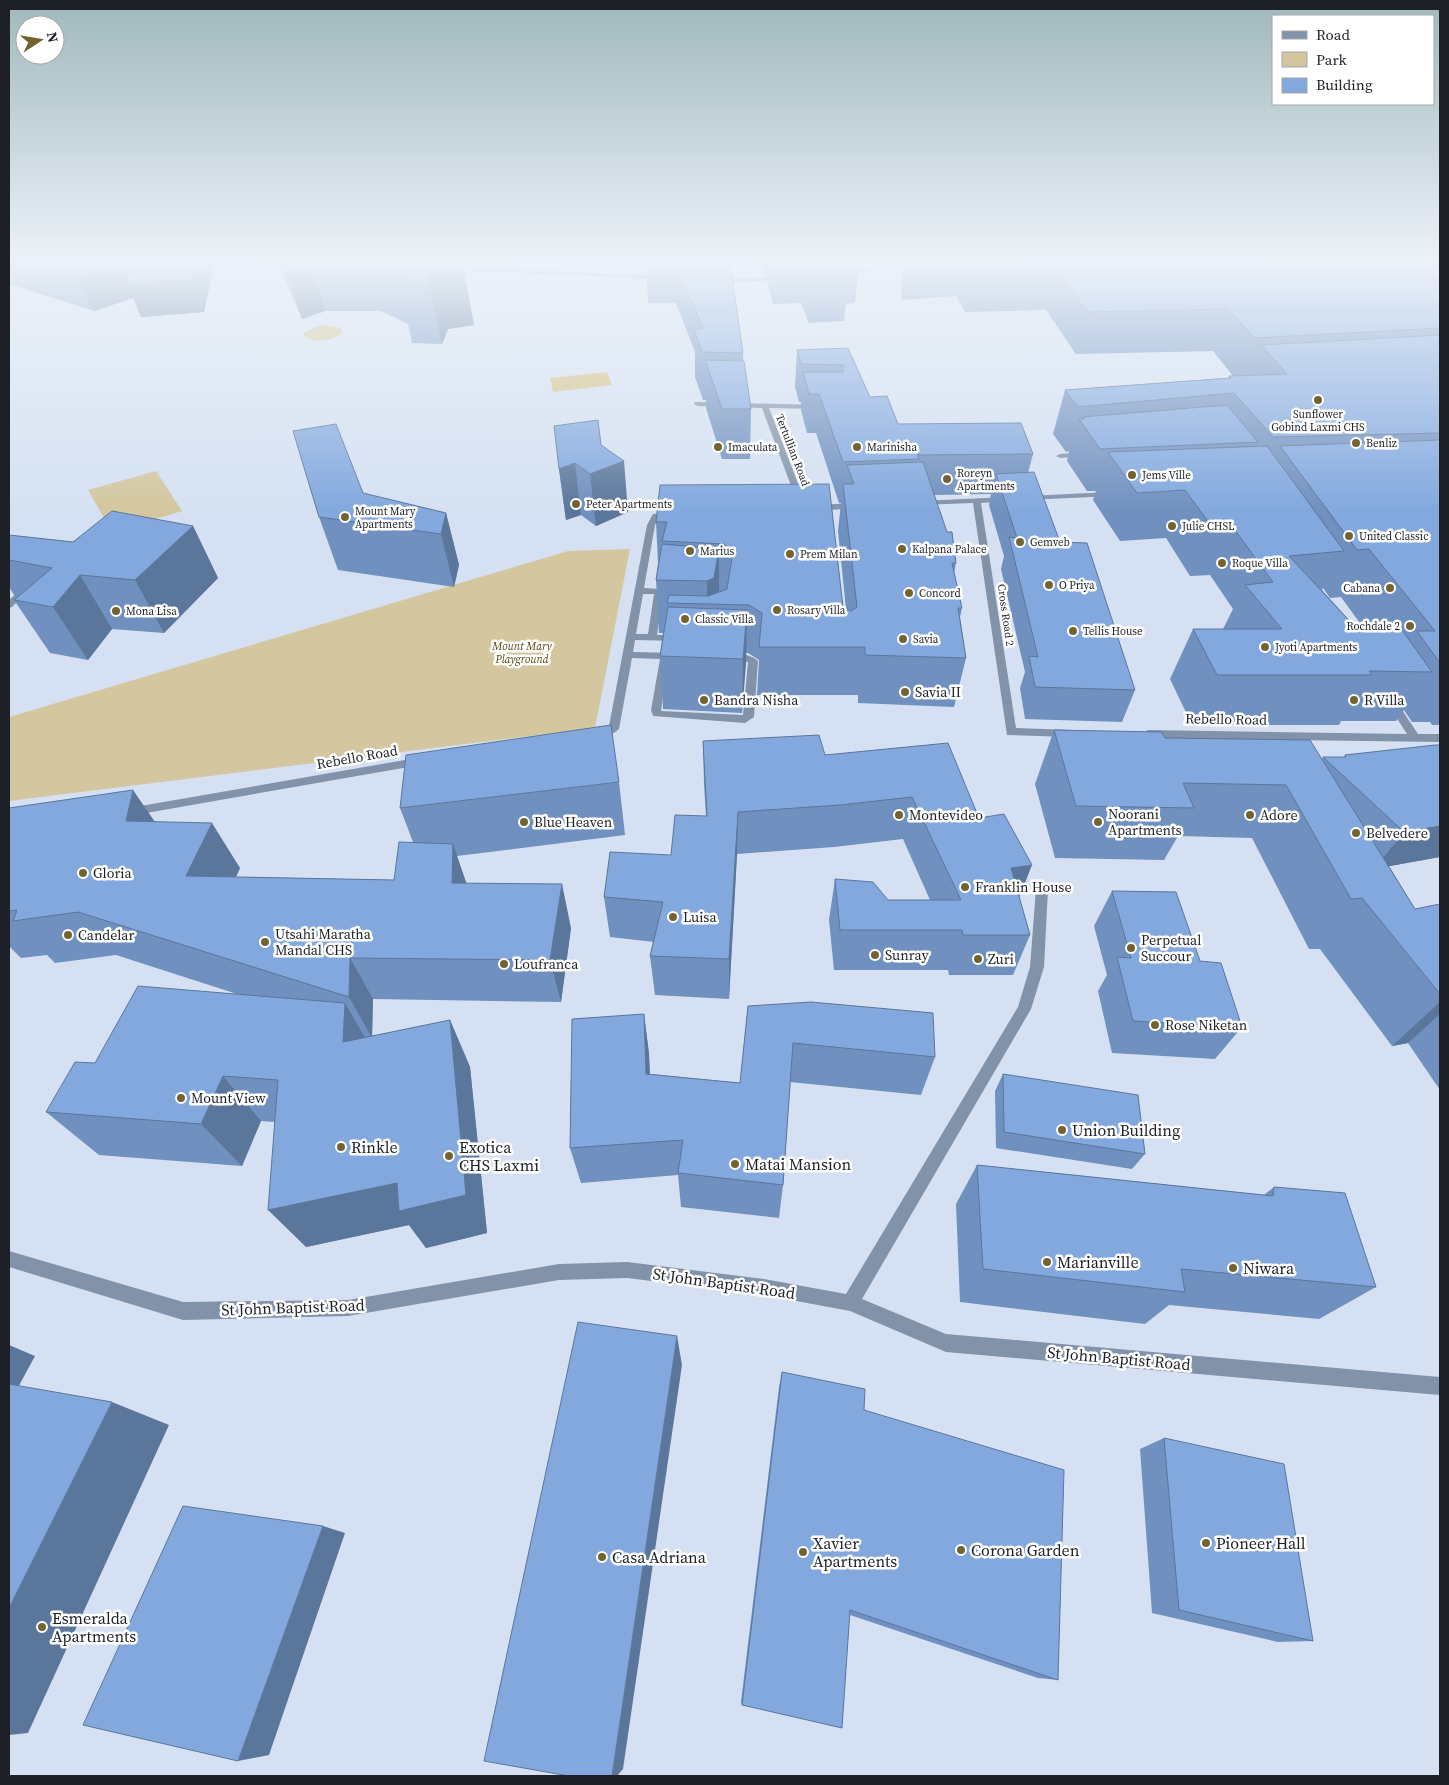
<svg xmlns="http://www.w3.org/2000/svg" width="1449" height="1785" font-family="'Source Serif 4',serif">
<rect width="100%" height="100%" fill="#d5e1f2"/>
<path fill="#d4c79f" d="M 156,471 L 182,511 L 112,532 L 88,490 Z
M 630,549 L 595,728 L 9,801 L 9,717 L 568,551 Z"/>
<path fill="#d4be7b" d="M 327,325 L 341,328 L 342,333 C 333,341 314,344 304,336 L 304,333 L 315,327 Z
M 607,372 L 612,385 L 553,392 L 550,378 Z"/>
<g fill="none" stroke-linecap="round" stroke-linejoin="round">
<path fill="#8192a9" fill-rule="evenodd" d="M 294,262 L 297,264 L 294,266 L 196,267 L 193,265 L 196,263 Z
M 903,262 L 920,262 L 843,275 L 840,273 Z
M 446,266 L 663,276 L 666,278 L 663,280 L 444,269 Z
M 785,277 L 783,280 L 716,283 L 713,281 L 716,279 Z
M 695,402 L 820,405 L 820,409 L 817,409 L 769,408 L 804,499 L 803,501 L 796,499 L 762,408 L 698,406 L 694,404 Z
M 1085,452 L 1088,452 L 1088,456 L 1060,458 L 1056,456 L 1060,454 Z
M 1111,492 L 1114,492 L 1114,496 L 1026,500 L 1022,498 L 1026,496 Z
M 1006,497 L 1010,499 L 1009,501 L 981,503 L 1016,728 L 1072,730 L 1073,733 L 1072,736 L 1068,737 L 1007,735 L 973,503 L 921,505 L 917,503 L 921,501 Z
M 856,503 L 859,504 L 859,508 L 816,511 L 812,508 L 816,505 Z
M 674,512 L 677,513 L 677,517 L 659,518 L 655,525 L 644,588 L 677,590 L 677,594 L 663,594 L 657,635 L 680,635 L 685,638 L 680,641 L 635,640 L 633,652 L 675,653 L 680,656 L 675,659 L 668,659 L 661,711 L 743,715 L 748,662 L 730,661 L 725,658 C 733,651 751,654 758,661 L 754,717 L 745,723 L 653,716 L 651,710 L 660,659 L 632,658 L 619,729 L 614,733 L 591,735 L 590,732 L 591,729 L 609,726 L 647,525 L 653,514 ZM 643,594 L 654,594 L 648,634 L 636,634 Z
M 25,586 L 30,589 L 12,607 L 9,608 L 9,600 Z
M 1392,700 L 1396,701 L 1418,734 L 1440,734 L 1440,742 L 1148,738 L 1143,734 L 1148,730 L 1407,734 L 1387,703 Z
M 422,757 L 428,761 L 426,764 L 129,816 L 123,812 L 129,808 Z
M 1042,884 L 1046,886 L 1048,889 L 1044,967 L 1031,1009 L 862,1299 L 946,1334 L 1440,1377 L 1440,1395 L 946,1352 L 850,1311 L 764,1295 L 627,1278 L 559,1280 L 348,1316 L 183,1320 L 9,1267 L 9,1251 L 183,1302 L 348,1300 L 559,1264 L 627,1262 L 764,1279 L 846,1294 L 1018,1007 L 1030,967 L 1036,889 L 1038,886 Z"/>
</g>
<path fill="#7090bf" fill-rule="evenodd" d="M 9,262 L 211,262 L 213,269 L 204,312 L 141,317 L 133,298 L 94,311 L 9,284 Z
M 278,262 L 465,262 L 462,264 L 474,325 L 448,329 L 442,344 L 412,343 L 408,324 L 381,311 L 325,311 L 302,319 Z
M 646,262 L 730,262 L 743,353 L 743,361 L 751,409 L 750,459 L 722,459 L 706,408 L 706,400 L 703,400 L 695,377 L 695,352 L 676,303 L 648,303 Z
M 762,262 L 859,262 L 855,303 L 846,304 L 844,321 L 809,323 L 801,303 L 773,304 L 767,282 L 767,274 L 765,275 Z
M 903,262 L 1440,262 L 1440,725 L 1432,725 L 1430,722 L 1412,722 L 1404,710 L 1396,721 L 1341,721 L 1339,725 L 1192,725 L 1170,679 L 1193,629 L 1223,629 L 1233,609 L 1210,575 L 1190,576 L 1166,538 L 1120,541 L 1093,500 L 1096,491 L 1087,491 L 1067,461 L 1069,451 L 1066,452 L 1053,434 L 1065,390 L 1228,378 L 1229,376 L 1233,376 L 1213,351 L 1076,354 L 1046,310 L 965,312 L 956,296 L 901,300 ZM 1323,588 L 1330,598 L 1341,597 L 1365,630 L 1358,630 L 1322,590 Z
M 848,348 L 870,397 L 898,424 L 1033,454 L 1028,473 L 1060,542 L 1135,690 L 1122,722 L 1025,719 L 1020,688 L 1025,672 L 1001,569 L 1004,556 L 989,505 L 991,494 L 934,495 L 956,563 L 954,573 L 962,608 L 960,617 L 966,658 L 954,707 L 858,703 L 858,695 L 757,695 L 759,660 L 748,653 L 746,653 L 742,713 L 663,709 L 660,656 L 663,633 L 659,633 L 656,580 L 658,563 L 656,522 L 660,485 L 846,609 L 838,531 L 841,503 L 839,503 L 816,433 L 807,433 L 801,410 L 801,402 L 799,402 L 795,387 L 797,350 Z
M 601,445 L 628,512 L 596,526 L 581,515 L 566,520 L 559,469 Z
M 363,493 L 446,513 L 459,565 L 454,587 L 338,570 L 319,517 Z
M 193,526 L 218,578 L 164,633 L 112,629 L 88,660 L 50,653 L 14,600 L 16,598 L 9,587 L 9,535 L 73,542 Z
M 1054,730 L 1165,738 L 1322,759 L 1323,757 L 1344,757 L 1345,755 L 1440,745 L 1440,857 L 1389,866 L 1415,909 L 1440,904 L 1440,1090 L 1408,1043 L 1392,1046 L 1320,949 L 1309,949 L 1252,838 L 1178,836 L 1164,860 L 1055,858 L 1035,784 Z
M 703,741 L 825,755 L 979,818 L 1019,897 L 1030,935 L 1013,975 L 949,975 L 948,970 L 834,970 L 829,920 L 835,879 L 888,900 L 930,900 L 903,839 L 834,847 L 737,854 L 729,999 L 655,995 L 650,956 L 654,942 L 610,937 L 604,897 L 671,855 L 706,816 L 704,784 Z
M 619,782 L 625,835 L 457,856 L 466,883 L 571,928 L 561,1002 L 373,999 L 372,1036 L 450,1020 L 470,1067 L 487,1233 L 426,1248 L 409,1225 L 306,1247 L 275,1122 L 261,1121 L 242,1166 L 99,1155 L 46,1112 L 95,1063 L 237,994 L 116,955 L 55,963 L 47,955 L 21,958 L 9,946 L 9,808 L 155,822 L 240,868 L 236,877 L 394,880 L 413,842 L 400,808 Z
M 1112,891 L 1200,961 L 1242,1027 L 1215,1059 L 1112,1053 L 1098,991 L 1107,975 L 1094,926 Z
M 748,1006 L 935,1057 L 921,1095 L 790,1082 L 783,1185 L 779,1218 L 681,1207 L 678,1175 L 581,1183 L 570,1148 L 644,1014 L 649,1054 L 650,1074 L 740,1083 Z
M 1003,1074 L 1145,1154 L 1132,1169 L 996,1148 L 995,1091 Z
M 977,1165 L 1264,1195 L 1274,1187 L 1376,1287 L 1319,1319 L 1169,1305 L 1145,1324 L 960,1302 L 956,1204 Z
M 782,1372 L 864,1410 L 1058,1680 L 1038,1678 L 850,1615 L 742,1705 L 741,1702 L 779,1387 Z
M 1164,1438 L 1313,1641 L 1278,1642 L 1152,1613 L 1140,1449 Z"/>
<path fill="#5b769b" d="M 125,262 L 211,262 L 213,269 L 204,312 L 141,317 L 133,298 L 94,311 L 78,278 Z
M 284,262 L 310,262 L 325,311 L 302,319 Z
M 434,262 L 462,262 L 474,325 L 448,329 L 442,344 L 428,278 Z
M 624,461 L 628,512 L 596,526 L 590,474 Z
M 575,463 L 581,515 L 566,520 L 559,469 Z
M 446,513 L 459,565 L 454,587 L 441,534 Z
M 193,526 L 218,578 L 164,633 L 135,580 Z
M 719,549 L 719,602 L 707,604 L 707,581 Z
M 80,575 L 112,629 L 88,660 L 53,607 Z
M 747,610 L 746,664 L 742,713 L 743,659 Z
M 133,790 L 164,835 L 126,821 Z
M 738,812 L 737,854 L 729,999 L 729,959 Z
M 212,823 L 240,868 L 216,920 L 186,876 Z
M 1440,826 L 1440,857 L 1374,869 L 1404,832 Z
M 453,844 L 468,888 L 452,883 Z
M 1032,865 L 1016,906 L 1011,868 Z
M 562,884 L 571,928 L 561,1002 L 550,960 Z
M 350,958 L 373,999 L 372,1038 L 349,997 Z
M 1440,1002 L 1440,1014 L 1408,1043 L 1392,1046 Z
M 345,1003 L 372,1050 L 343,1042 Z
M 644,1014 L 649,1054 L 651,1112 L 646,1074 Z
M 450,1020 L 470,1067 L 487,1233 L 426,1248 L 409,1225 L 306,1247 L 268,1210 Z
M 223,1076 L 261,1121 L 242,1166 L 201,1124 Z
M 677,1336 L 682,1365 L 623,1769 L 617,1776 L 612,1776 Z
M 9,1345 L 35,1356 L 9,1404 Z
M 112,1402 L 169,1425 L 28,1733 L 9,1735 L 9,1608 Z
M 323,1526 L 345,1533 L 269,1755 L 238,1761 Z"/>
<path fill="#82a8de" stroke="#5b769b" d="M 28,262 L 125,262 L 78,278 Z
M 134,262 L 195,262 L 191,279 L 126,284 Z
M 398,262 L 440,262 L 434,263 L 428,278 L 396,277 Z
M 675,262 L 730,262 L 743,353 L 702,352 L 694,330 L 703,328 Z
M 966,262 L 1440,262 L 1440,328 L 1255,338 L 1228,309 L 1088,312 L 1055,270 L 972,271 Z
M 1440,335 L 1440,433 L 1273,437 L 1234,393 L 1078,407 L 1065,390 L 1231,378 L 1229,376 L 1287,374 L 1261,345 Z
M 848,348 L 870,397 L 887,396 L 898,424 L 1021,423 L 1033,454 L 917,455 L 919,459 L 843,462 L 819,394 L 809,394 L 803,372 L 843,372 L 844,367 L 843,365 L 801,364 L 797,350 Z
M 705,360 L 744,361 L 751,409 L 722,409 Z
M 1227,405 L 1258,442 L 1100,449 L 1079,419 L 1084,419 L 1083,417 Z
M 598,420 L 601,445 L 624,461 L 590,474 L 575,463 L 559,469 L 554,426 Z
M 336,424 L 363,493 L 446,513 L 441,534 L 319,517 L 293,431 Z
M 1440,440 L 1440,663 L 1417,631 L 1435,631 L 1369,549 L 1357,550 L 1280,446 Z
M 1267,446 L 1344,551 L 1289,556 L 1358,630 L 1402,630 L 1432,672 L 1369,671 L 1372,675 L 1217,675 L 1193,629 L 1282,629 L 1245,585 L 1273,582 L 1232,526 L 1212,527 L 1185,490 L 1137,493 L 1108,452 Z
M 923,462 L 947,532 L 952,532 L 956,563 L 952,563 L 962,608 L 958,608 L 966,658 L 865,655 L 865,647 L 759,647 L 762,613 L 749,605 L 667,603 L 669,595 L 708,596 L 727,589 L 733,552 L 724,544 L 662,541 L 667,522 L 656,522 L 660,485 L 829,484 L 843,607 L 851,611 L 857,607 L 843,484 L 854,484 L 847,465 Z
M 1034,472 L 1060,542 L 1087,543 L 1135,690 L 1035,687 L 1029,656 L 1038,657 L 1009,537 L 1017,538 L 996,474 Z
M 112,511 L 193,526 L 135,580 L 80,575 L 53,607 L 14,600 L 52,568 L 9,560 L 9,535 L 73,542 Z
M 662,544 L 719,549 L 714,578 L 707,581 L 656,580 Z
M 668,607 L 747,610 L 743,659 L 660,656 Z
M 611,725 L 619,782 L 400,808 L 406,755 Z
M 1054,730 L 1162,732 L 1165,738 L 1310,740 L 1415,909 L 1440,904 L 1440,994 L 1362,898 L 1351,899 L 1286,785 L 1183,783 L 1194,808 L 1076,806 Z
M 819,735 L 825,755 L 948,743 L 979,818 L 1004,814 L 1032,865 L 1011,868 L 1030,935 L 963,935 L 962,930 L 840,930 L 835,879 L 873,882 L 888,900 L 961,900 L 912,797 L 840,805 L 738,812 L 729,959 L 650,956 L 663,902 L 604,897 L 610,852 L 671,855 L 675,815 L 707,816 L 703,741 Z
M 1435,745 L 1440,745 L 1440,826 L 1404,832 L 1323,757 L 1346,757 L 1345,755 Z
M 133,790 L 126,821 L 212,823 L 186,876 L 394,880 L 399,842 L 453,844 L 452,883 L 562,884 L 550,960 L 350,958 L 349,997 L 78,912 L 13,921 L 17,910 L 9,911 L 9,808 Z
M 1112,891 L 1176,892 L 1200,961 L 1221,963 L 1242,1027 L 1133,1021 L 1117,957 L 1131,958 Z
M 138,986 L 345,1003 L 343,1042 L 450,1020 L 466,1195 L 399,1211 L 397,1183 L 268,1210 L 278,1080 L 223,1076 L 201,1124 L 46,1112 L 75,1062 L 95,1063 Z
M 811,1002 L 933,1013 L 935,1057 L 793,1043 L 783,1185 L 678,1173 L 683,1140 L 570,1148 L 572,1019 L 644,1014 L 646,1074 L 740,1083 L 748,1006 Z
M 1003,1074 L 1138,1095 L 1145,1154 L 1004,1132 Z
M 977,1165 L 1273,1196 L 1274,1187 L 1345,1193 L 1376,1287 L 1181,1269 L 1185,1292 L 983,1269 Z
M 578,1322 L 677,1336 L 612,1776 L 569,1776 L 484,1761 Z
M 782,1372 L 865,1389 L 864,1410 L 1064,1470 L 1058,1680 L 850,1610 L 842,1728 L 742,1705 Z
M 9,1384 L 112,1402 L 9,1608 Z
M 1164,1438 L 1284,1464 L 1313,1641 L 1179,1610 Z
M 183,1506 L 323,1526 L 238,1761 L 83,1725 Z"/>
<linearGradient id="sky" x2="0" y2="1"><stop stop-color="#a0b8bc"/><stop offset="0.51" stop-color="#ecf2f9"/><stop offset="1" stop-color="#ecf2f9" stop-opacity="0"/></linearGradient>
<rect width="1449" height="512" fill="url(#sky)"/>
<g fill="#736331" stroke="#fff" stroke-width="2">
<circle cx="1318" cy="400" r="5"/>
<circle cx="1356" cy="443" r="5"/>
<circle cx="718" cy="447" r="5"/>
<circle cx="857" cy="447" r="5"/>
<circle cx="1132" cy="475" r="5"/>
<circle cx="947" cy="479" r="5"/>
<circle cx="576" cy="504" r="5"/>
<circle cx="345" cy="517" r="5"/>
<circle cx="1172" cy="526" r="5"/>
<circle cx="1349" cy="536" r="5"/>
<circle cx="1020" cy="542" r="5"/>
<circle cx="902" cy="549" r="5"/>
<circle cx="690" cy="551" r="5"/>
<circle cx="790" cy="554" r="5"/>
<circle cx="1222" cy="563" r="5"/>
<circle cx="1049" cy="585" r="5"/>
<circle cx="1390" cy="588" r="5"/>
<circle cx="909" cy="593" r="5"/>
<circle cx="777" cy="610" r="5"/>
<circle cx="116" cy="611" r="5"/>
<circle cx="685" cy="619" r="5"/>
<circle cx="1410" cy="626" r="5"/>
<circle cx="1073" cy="631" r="5"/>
<circle cx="903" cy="639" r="5"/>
<circle cx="1265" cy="647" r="5"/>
<circle cx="905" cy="692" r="5"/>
<circle cx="704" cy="700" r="5"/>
<circle cx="1354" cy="700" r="5"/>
<circle cx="899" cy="815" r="5"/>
<circle cx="1250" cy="815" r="5"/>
<circle cx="524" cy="822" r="5"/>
<circle cx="1098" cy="822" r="5"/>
<circle cx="1356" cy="833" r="5"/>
<circle cx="83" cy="873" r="5"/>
<circle cx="965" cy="887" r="5"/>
<circle cx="673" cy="917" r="5"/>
<circle cx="68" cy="935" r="5"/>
<circle cx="265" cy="942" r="5"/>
<circle cx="1131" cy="948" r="5"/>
<circle cx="875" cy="955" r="5"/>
<circle cx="978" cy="959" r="5"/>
<circle cx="504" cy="964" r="5"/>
<circle cx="1155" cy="1025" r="5"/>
<circle cx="181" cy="1098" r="5"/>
<circle cx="1062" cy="1130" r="5"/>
<circle cx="341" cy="1147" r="5"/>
<circle cx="449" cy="1156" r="5"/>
<circle cx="735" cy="1164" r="5"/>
<circle cx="1047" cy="1262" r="5"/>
<circle cx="1233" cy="1268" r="5"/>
<circle cx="1206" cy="1543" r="5"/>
<circle cx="961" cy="1550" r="5"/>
<circle cx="803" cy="1552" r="5"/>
<circle cx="602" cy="1557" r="5"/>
<circle cx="42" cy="1627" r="5"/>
</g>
<g text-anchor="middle" stroke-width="5" stroke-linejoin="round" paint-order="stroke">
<g font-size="11" fill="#1d2127" stroke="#fff" text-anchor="start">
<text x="1318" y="418" text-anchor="middle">Sunflower<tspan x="1318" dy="13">Gobind Laxmi CHS</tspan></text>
<text x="1366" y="447">Benliz</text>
<text x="728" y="451">Imaculata</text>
<text x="867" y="451">Marinisha</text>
<text x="957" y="477">Roreyn<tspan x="957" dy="13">Apartments</tspan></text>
<text x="1142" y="479">Jems Ville</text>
<text x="586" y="508">Peter Apartments</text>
<text x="355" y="515">Mount Mary<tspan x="355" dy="13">Apartments</tspan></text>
<text x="1182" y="530">Julie CHSL</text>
<text x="1359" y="540">United Classic</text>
<text x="1030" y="546">Gemveb</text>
<text x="912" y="553">Kalpana Palace</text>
<text x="700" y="555">Marius</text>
<text x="800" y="558">Prem Milan</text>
<text x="1232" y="567">Roque Villa</text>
<text x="1059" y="589">O Priya</text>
<text x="1380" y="592" text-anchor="end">Cabana</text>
<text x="919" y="597">Concord</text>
<text x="787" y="614">Rosary Villa</text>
<text x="126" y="615">Mona Lisa</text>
<text x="695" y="623">Classic Villa</text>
<text x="1400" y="630" text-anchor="end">Rochdale 2</text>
<text x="1083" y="635">Tellis House</text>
<text x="913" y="643">Savia</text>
<text x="1275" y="651">Jyoti Apartments</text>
</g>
<g font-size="11" fill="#1d2127" stroke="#fff">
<text transform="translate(793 450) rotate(69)" y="4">Tertullian Road</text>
<text transform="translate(1006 615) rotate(82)" y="4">Cross Road 2</text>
</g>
<g font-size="11" font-style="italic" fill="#564713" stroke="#fff">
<text x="522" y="650">Mount Mary<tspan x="522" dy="13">Playground</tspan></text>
</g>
<g font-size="14" fill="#1d2127" stroke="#fff" text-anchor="start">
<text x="915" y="697">Savia II</text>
<text x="714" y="705">Bandra Nisha</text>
<text x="1364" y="705">R Villa</text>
<text x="1108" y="819">Noorani<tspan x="1108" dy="16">Apartments</tspan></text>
<text x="909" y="820">Montevideo</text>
<text x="1260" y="820">Adore</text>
<text x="534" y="827">Blue Heaven</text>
<text x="1366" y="838">Belvedere</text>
<text x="93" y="878">Gloria</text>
<text x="975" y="892">Franklin House</text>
<text x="683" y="922">Luisa</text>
<text x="275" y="939">Utsahi Maratha<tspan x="275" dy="16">Mandal CHS</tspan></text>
<text x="78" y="940">Candelar</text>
<text x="1141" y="945">Perpetual<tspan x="1141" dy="16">Succour</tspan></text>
<text x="885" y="960">Sunray</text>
<text x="988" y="964">Zuri</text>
<text x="514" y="969">Loufranca</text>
<text x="1165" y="1030">Rose Niketan</text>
<text x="191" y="1103">Mount View</text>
</g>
<g font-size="14" fill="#1d2127" stroke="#fff">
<text transform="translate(1226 719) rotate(1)" y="5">Rebello Road</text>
<text transform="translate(357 757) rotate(-10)" y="5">Rebello Road</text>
</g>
<g font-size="16" fill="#1d2127" stroke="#fff" text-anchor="start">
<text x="1072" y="1136">Union Building</text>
<text x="351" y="1153">Rinkle</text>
<text x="459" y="1153">Exotica<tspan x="459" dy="18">CHS Laxmi</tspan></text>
<text x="745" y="1170">Matai Mansion</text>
<text x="1057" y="1268">Marianville</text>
<text x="1243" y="1274">Niwara</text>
<text x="813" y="1549">Xavier<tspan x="813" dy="18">Apartments</tspan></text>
<text x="1216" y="1549">Pioneer Hall</text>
<text x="971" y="1556">Corona Garden</text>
<text x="612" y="1563">Casa Adriana</text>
<text x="52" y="1624">Esmeralda<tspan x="52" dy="18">Apartments</tspan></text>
</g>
<g font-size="16" fill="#1d2127" stroke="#fff">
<text transform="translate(724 1283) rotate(8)" y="6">St John Baptist Road</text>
<text transform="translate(293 1307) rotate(-2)" y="6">St John Baptist Road</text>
<text transform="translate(1119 1358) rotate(5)" y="6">St John Baptist Road</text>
</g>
</g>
<rect width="1449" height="1785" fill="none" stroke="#1d2127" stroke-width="20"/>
<rect x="1272" y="15" width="162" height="90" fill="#ffffff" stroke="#a5a6a9"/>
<rect x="1282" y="31" width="25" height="8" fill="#8192a9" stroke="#a5a6a9"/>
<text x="1316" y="40" font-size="15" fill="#1d2127">Road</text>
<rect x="1282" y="52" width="25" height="15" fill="#d4c79f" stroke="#a5a6a9"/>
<text x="1316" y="65" font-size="15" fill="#1d2127">Park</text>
<rect x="1282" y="78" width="25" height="15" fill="#82a8de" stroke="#a5a6a9"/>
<text x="1316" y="90" font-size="15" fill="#1d2127">Building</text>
<g transform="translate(40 40) rotate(78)"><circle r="24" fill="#ffffff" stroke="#a5a6a9"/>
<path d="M0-4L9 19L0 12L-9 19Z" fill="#736331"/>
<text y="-8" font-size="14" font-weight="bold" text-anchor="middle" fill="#1d2127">N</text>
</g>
</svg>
